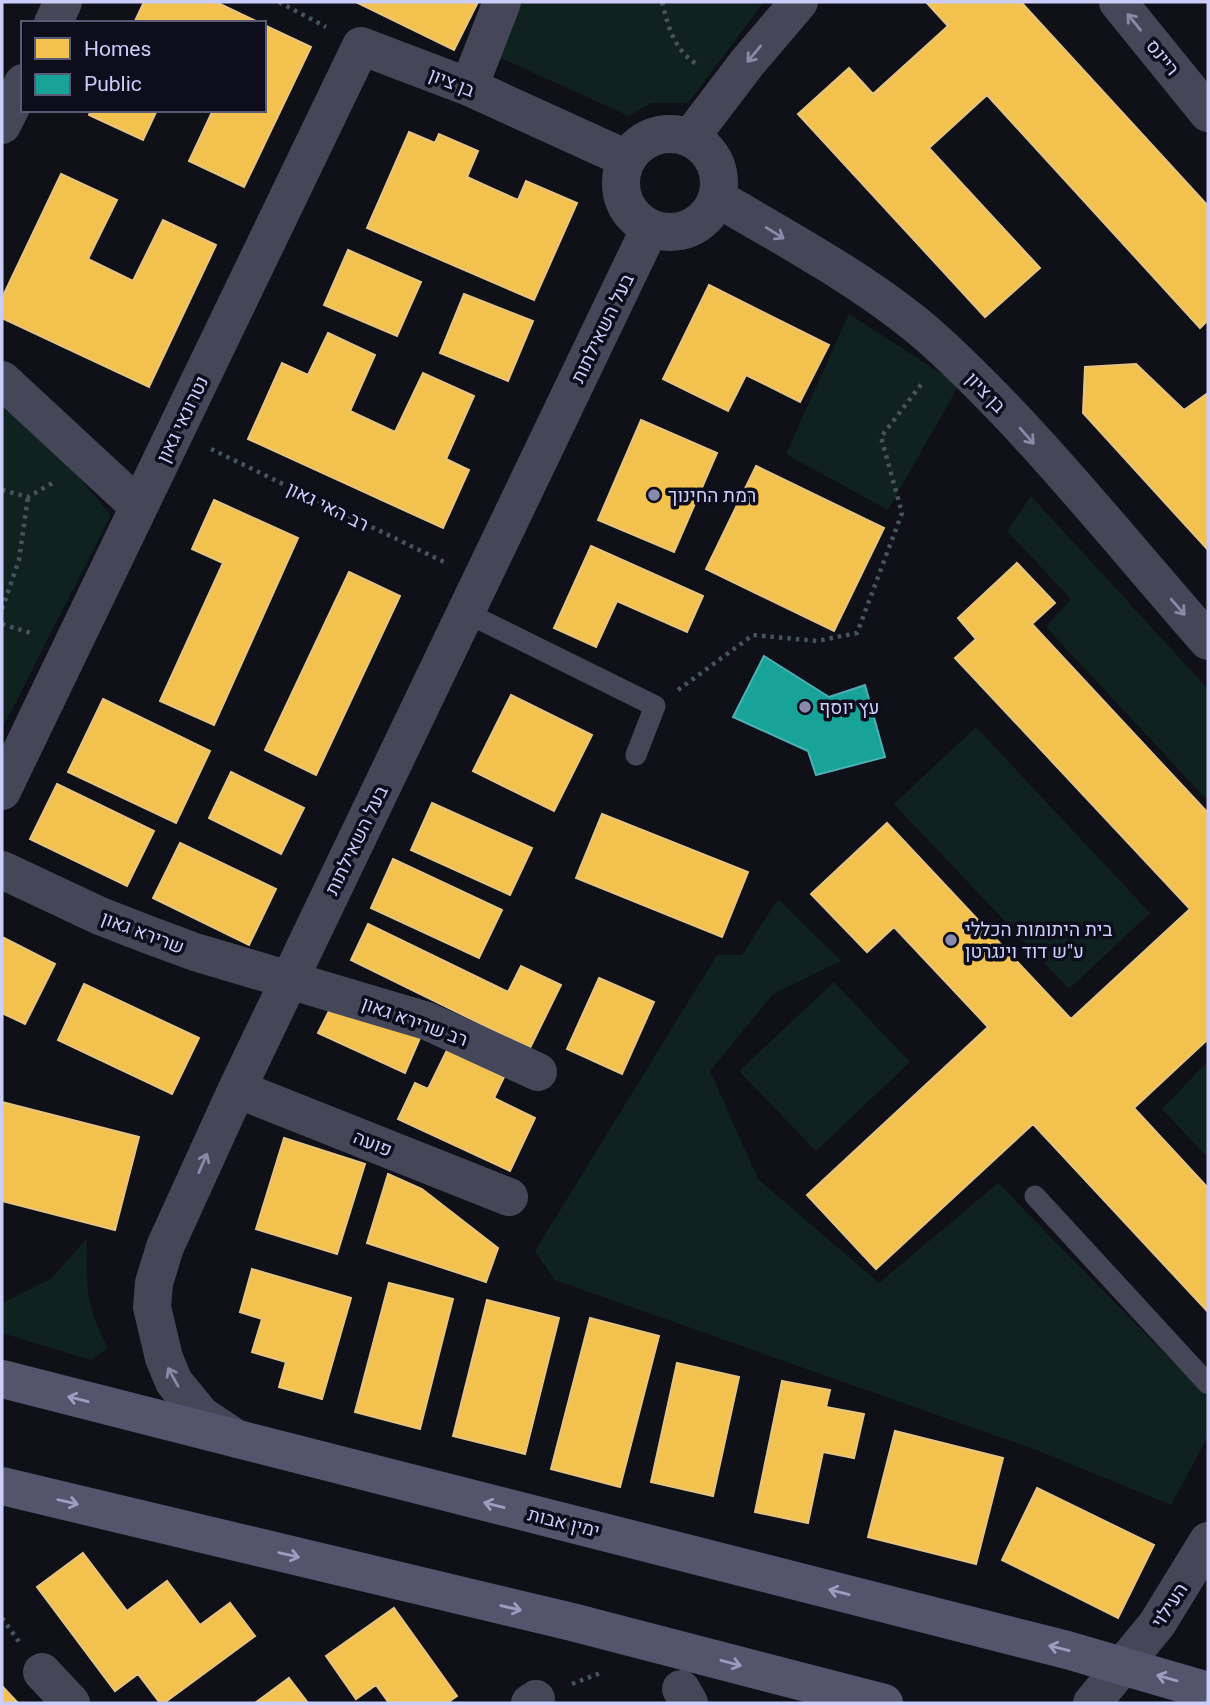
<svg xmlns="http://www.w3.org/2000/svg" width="1210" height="1705" font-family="Roboto,Heebo,sans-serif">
<rect width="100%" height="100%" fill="#101018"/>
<path fill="#102220" d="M 519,2 L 764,2 L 688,103 L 651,103 L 629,116 L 494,55 Z
M 849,314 L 959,385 L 888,510 L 786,454 Z
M 2,402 L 44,436 L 111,515 L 2,729 Z
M 1031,496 L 1208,689 L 1208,801 L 1046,627 L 1071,599 L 1007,531 Z
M 976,727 L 1150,913 L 1069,989 L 894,804 Z
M 778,899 L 841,961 L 773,994 L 710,1071 L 758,1179 L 879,1283 L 998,1183 L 1208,1398 L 1208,1436 L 1171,1505 L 1039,1451 L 555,1280 L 535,1251 L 717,955 L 742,955 Z
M 834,982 L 910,1062 L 816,1151 L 739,1071 Z
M 1208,1061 L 1208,1158 L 1162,1109 Z
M 87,1238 C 86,1284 85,1306 108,1348 L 91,1360 L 2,1333 L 2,1303 L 52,1278 Z"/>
<path fill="#f2c14e" stroke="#e6c582" stroke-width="2" d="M 144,2 L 216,2 L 260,23 L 134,23 Z
M 356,2 L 478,2 L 454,50 Z
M 926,2 L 1021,2 L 1208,206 L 1208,320 L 1200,328 L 987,95 L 929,148 L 1040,268 L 985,317 L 798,114 L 849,68 L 873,94 L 948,26 Z
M 264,25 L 311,47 L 244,187 L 189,161 L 213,110 L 264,110 Z
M 91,110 L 157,110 L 143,140 L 89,115 Z
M 409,132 L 435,143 L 439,134 L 478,151 L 467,177 L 491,188 L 518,200 L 526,181 L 577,203 L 534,300 L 367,228 Z
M 61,174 L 117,200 L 88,259 L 133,281 L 163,220 L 216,245 L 149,387 L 2,318 L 2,298 Z
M 348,250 L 421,282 L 397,336 L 324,305 Z
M 709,285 L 829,345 L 800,402 L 746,375 L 728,411 L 663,379 Z
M 464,294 L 533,321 L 508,381 L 440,353 Z
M 328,333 L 375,355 L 350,411 L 395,432 L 423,373 L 474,396 L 446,459 L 469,470 L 443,528 L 248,439 L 282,363 L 308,375 Z
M 1136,364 L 1184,410 L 1208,393 L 1208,550 L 1083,413 L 1085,367 Z
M 641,420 L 717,453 L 674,552 L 598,520 Z
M 756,466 L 884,528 L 834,631 L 706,569 Z
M 214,500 L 298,538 L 214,725 L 160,701 L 223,563 L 192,549 Z
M 591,546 L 703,596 L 687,632 L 617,601 L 596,647 L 554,628 Z
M 1017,563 L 1055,603 L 1032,624 L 1208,813 L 1208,1039 L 1134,1108 L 1208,1188 L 1208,1312 L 1033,1124 L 876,1269 L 807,1195 L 988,1027 L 894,927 L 867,952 L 811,894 L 887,823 L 1071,1019 L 1190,909 L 955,658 L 976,639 L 958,618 Z
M 349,572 L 400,596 L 316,775 L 265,750 Z
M 511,695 L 592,735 L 554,811 L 473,771 Z
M 103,699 L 210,751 L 176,823 L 68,772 Z
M 231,772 L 304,808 L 281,854 L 209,818 Z
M 57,784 L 154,831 L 127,886 L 30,839 Z
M 432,803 L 532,848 L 510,895 L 411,850 Z
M 602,814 L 748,872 L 722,937 L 576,878 Z
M 180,843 L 276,889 L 249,945 L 153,898 Z
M 393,859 L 502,910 L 479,958 L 371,908 Z
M 368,924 L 508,992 L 521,966 L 561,985 L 530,1048 L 351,960 Z
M 2,937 L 55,964 L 25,1024 L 2,1013 Z
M 599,978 L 654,1002 L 622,1074 L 567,1049 Z
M 84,984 L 199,1038 L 172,1094 L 58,1040 Z
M 335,999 L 420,1038 L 405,1073 L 318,1033 Z
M 447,1050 L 504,1077 L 494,1098 L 535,1118 L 510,1171 L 398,1119 L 415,1083 L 428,1089 Z
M 2,1102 L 139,1137 L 115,1230 L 2,1201 Z
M 284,1138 L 365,1164 L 337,1254 L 256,1229 Z
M 388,1174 L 422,1189 L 498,1248 L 486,1282 L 367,1243 Z
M 252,1269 L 351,1298 L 322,1399 L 279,1387 L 286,1362 L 252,1352 L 262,1319 L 240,1312 Z
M 389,1283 L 453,1299 L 420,1429 L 355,1412 Z
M 487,1300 L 559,1318 L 525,1454 L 453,1436 Z
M 590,1318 L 659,1336 L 620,1487 L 551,1469 Z
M 677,1363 L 739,1377 L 713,1496 L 651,1482 Z
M 782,1381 L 830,1390 L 826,1407 L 864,1414 L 854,1458 L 823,1452 L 808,1523 L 755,1512 Z
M 895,1431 L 1003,1458 L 976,1564 L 868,1537 Z
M 1037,1488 L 1154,1545 L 1118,1618 L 1002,1560 Z
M 83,1553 L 127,1611 L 167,1581 L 200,1625 L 230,1603 L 255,1636 L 164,1703 L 160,1703 L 138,1674 L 115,1691 L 37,1587 Z
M 394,1608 L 457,1696 L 447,1703 L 389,1703 L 376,1685 L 356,1699 L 326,1656 Z
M 289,1678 L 308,1703 L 255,1703 Z
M 2,1686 L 18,1703 L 2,1703 Z"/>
<path fill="#17a398" stroke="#4db0b6" stroke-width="2" d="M 764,656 L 829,697 L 865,685 L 885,757 L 816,775 L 808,751 L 733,717 Z"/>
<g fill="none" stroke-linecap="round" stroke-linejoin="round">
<path stroke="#46555d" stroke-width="4.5" stroke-dasharray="3.5 5" stroke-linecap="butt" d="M 279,2 L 326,27
M 662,2 C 669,29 674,50 698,65
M 211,449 L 446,563
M 2,490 L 28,497 L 54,482
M 2,609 L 19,560 L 28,497
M 2,624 L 34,634
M 678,690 L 753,635 L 817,641 L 857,633 L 902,513 L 881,437 L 923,382
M 2,1618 L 20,1643
M 572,1684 L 603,1672"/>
<path stroke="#454758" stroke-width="21" d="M 465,612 L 655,706 L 636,755
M 1035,1196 L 1208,1384"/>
<path stroke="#454758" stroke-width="38" d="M 1118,2 L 1208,113
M 53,23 L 63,2
M 469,87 L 502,2
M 2,125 L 23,83
M621 183a49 49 0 1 1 98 0a49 49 0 1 1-98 0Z
M 690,138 L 747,63 L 799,2
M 717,198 C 787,239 874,286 934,340 C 1032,429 1120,541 1208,641
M 2,380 L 139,507
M 2,791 L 361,46 L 469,87 L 627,159
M 2,870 L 100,916 L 149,935 L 195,952 L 427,1021 L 538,1072
M 237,1089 L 509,1197
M 237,1439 L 201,1415 L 174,1382 L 164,1358 L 152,1307 L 154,1283 L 165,1247 L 237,1089 L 650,228
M 42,1672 L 71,1703
M 681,1689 L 689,1703
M 530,1703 L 536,1699
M 1092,1703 L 1157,1624 L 1208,1541"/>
<path stroke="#52556b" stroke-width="38" d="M 2,1379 L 1067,1650 L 1208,1691
M 2,1486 L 572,1622 L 884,1703"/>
</g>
<defs><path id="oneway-shaft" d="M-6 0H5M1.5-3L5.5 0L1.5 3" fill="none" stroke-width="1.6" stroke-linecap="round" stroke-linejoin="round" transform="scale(1.75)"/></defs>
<g stroke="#888aaa">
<use href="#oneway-shaft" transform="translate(1134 22) rotate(-129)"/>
<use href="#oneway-shaft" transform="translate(754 54) rotate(130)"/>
<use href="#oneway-shaft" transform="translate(775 233) rotate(32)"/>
<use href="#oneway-shaft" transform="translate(1027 436) rotate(49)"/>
<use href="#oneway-shaft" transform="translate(1178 607) rotate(49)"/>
<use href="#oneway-shaft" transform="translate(203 1163) rotate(-66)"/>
<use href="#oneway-shaft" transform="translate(173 1377) rotate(-119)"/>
</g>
<g stroke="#9b9dc1">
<use href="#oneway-shaft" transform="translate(78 1399) rotate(-166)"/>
<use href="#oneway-shaft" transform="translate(68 1502) rotate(13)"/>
<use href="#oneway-shaft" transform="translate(494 1505) rotate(-166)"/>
<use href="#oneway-shaft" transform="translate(289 1555) rotate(13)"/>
<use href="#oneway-shaft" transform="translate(839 1592) rotate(-166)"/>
<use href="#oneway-shaft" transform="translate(511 1608) rotate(13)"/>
<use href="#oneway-shaft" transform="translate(1059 1648) rotate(-166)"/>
<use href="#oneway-shaft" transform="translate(731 1663) rotate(15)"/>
<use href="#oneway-shaft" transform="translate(1167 1678) rotate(-164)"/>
</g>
<g fill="#8a8bac" stroke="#0d0d1c" stroke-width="2.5">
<circle cx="654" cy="495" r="7"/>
<circle cx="805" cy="707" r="7"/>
<circle cx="951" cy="940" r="7"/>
</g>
<g text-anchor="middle" stroke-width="7" stroke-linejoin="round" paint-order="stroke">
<g font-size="19" fill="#cbcdfb" stroke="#0d0d1c">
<text transform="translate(1163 57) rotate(51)" y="7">ריינס</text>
<text transform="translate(452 82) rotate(22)" y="7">בן ציון</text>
<text transform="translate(602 328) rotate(-64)" y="7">בעל השאילתות</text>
<text transform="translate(986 392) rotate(46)" y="7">בן ציון</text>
<text transform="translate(182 419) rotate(-64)" y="7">נטרונאי גאון</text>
<text transform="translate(328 506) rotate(26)" y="7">רב האי גאון</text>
<text transform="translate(356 840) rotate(-64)" y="7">בעל השאילתות</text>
<text transform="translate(143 932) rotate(21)" y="7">שרירא גאון</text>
<text transform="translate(415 1021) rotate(20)" y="7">רב שרירא גאון</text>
<text transform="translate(373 1143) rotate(22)" y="7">פועה</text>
<text transform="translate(564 1522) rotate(14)" y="7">ימין אבות</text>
<text transform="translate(1169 1605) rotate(-57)" y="7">העילוי</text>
</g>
<g font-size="19" fill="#cbcdfb" stroke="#0d0d1c" text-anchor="start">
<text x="668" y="502">רמת החינוך</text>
<text x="819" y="714">עץ יוסף</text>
<text x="965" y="936">בית היתומות הכללי<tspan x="965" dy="22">ע"ש דוד וינגרטן</tspan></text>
</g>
</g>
<rect width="1210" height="1705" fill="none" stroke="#cbcdfb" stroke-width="7"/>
<rect x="21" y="21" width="245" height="91" fill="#0d0d1c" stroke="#595a75" stroke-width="2"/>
<rect x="35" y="38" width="35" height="21" fill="#f2c14e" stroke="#595a75" stroke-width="2"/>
<text x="84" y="56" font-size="21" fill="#cbcdfb">Homes</text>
<rect x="35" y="74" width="35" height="21" fill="#17a398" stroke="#595a75" stroke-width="2"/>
<text x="84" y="91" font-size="21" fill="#cbcdfb">Public</text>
</svg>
